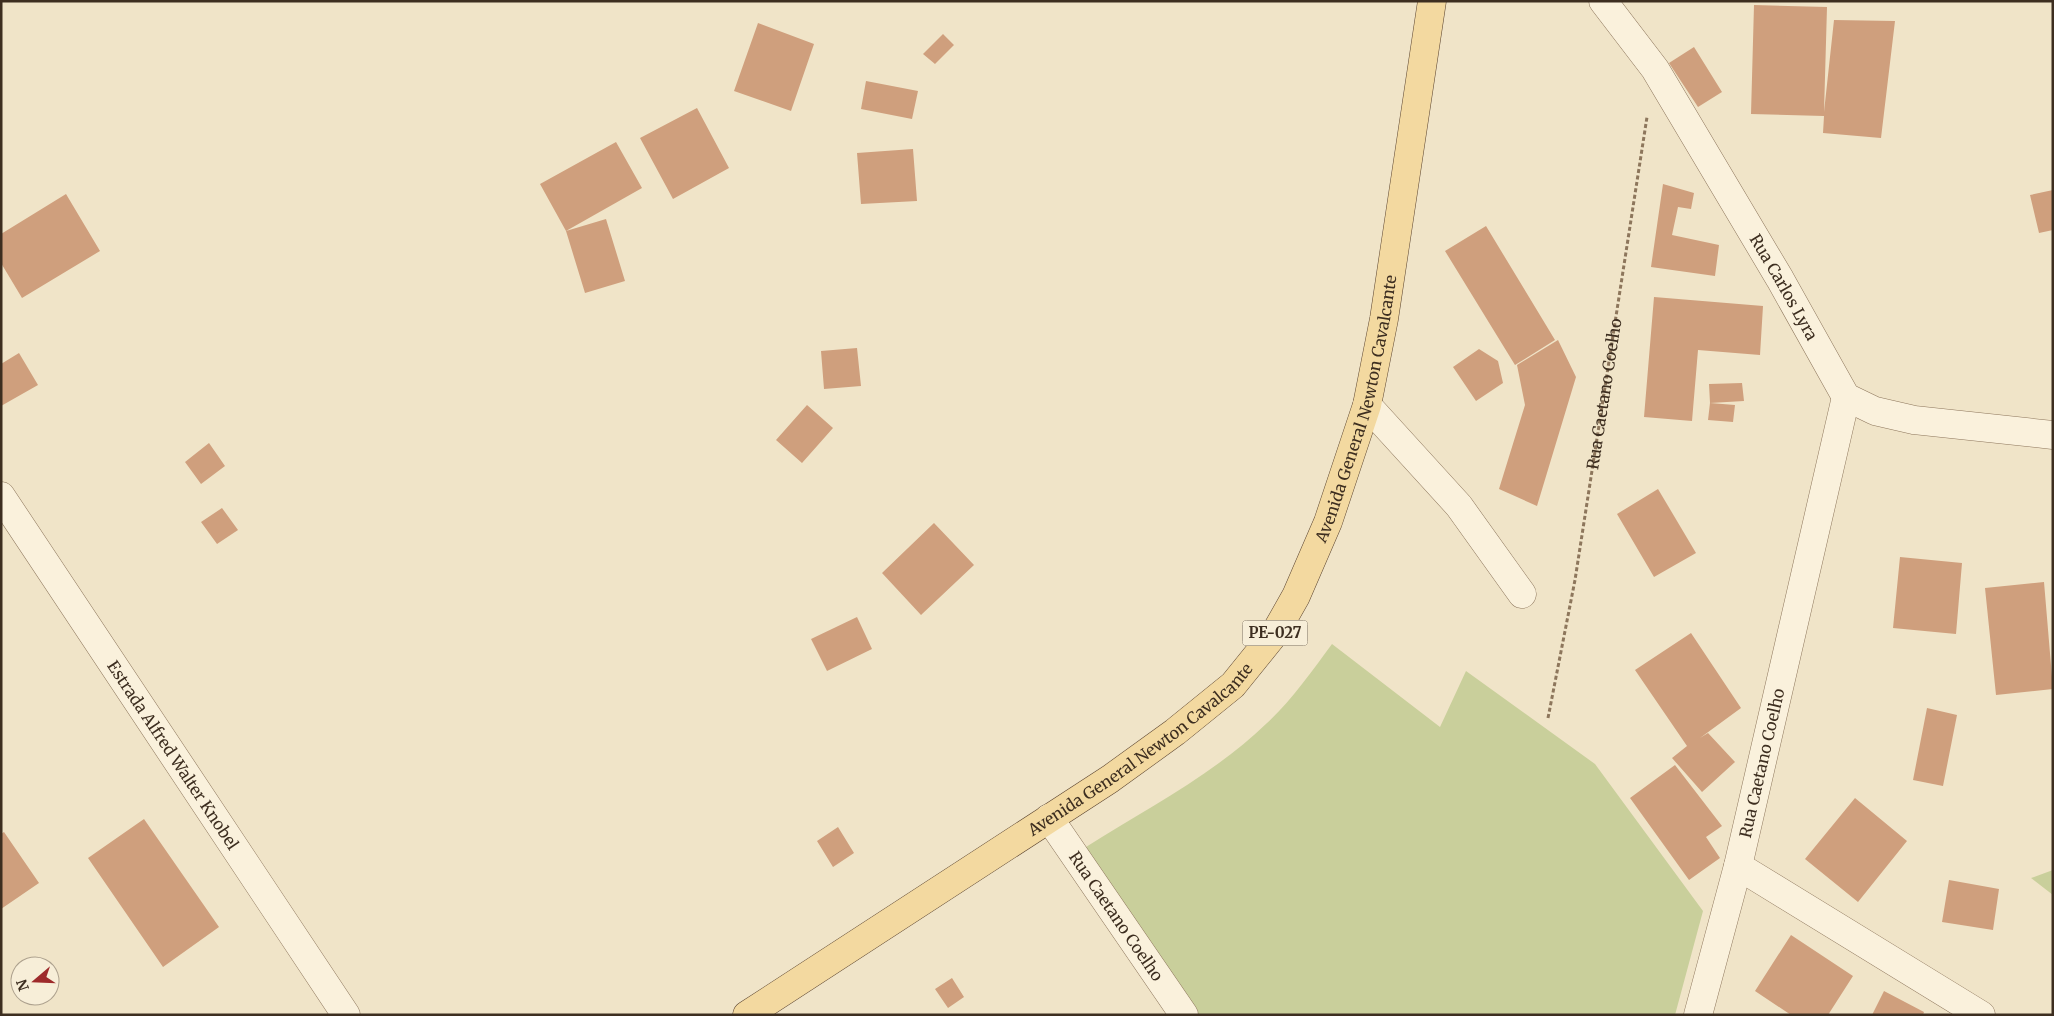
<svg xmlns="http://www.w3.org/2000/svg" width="2054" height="1016" font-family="Merriweather,serif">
<rect width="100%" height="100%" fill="#f0e4c8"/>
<path fill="#c9cf9b" d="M 1332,644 L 1440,727 L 1466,671 L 1595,764 L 1703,911 L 1675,1015 L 1198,1015 L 1086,847 C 1146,809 1216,773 1267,723 C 1292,700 1312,671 1332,644 Z
M 2053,870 L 2053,895 L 2031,878 Z"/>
<path fill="#cf9f7d" d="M 1754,5 L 1827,7 L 1824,112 L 1834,20 L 1895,21 L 1881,138 L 1823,133 L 1824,116 L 1751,114 Z
M 758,23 L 814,44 L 791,111 L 734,91 Z
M 943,34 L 954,45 L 935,64 L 923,54 Z
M 1694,47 L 1722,92 L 1698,107 L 1669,63 Z
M 866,81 L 918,91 L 912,119 L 861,109 Z
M 697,108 L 729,168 L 673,199 L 640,138 Z
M 616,142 L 642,188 L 566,231 L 540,184 Z
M 913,149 L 917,201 L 861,204 L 857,153 Z
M 1663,184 L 1694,193 L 1691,209 L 1678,207 L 1672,235 L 1719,245 L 1715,276 L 1651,267 Z
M 2053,190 L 2053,230 L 2039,233 L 2030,195 Z
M 66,194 L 100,251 L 22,298 L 1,263 L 1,234 Z
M 606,219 L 625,281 L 585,293 L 566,231 Z
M 1486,226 L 1555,340 L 1515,365 L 1445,251 Z
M 1654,297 L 1763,306 L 1760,355 L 1698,350 L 1692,421 L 1644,417 Z
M 1558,340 L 1576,377 L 1537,506 L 1499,489 L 1525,405 L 1517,365 Z
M 857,348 L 861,386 L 824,389 L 821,351 Z
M 1479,349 L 1498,361 L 1503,383 L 1476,401 L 1453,367 Z
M 19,353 L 38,385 L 1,406 L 1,364 Z
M 1742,383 L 1744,401 L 1710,403 L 1709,384 Z
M 1710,403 L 1735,405 L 1733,422 L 1708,420 Z
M 807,405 L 833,428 L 802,463 L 776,440 Z
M 209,443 L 225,466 L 201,484 L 185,462 Z
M 1658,489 L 1696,553 L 1654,577 L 1617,514 Z
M 222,508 L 238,530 L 217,544 L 201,522 Z
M 934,523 L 974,565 L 921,615 L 882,573 Z
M 1900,557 L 1962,563 L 1956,634 L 1893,628 Z
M 2044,582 L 2053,689 L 1996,695 L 1985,588 Z
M 857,617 L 872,649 L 827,671 L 811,639 Z
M 1691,633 L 1741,708 L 1700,738 L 1708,733 L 1735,762 L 1702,792 L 1672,758 L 1687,746 L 1635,670 Z
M 1927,708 L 1957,715 L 1943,786 L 1913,780 Z
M 1675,765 L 1722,826 L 1706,837 L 1720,858 L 1689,880 L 1630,798 Z
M 1855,798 L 1907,841 L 1858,902 L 1805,859 Z
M 144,819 L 219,927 L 163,967 L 88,858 Z
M 838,827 L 854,853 L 833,867 L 817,841 Z
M 4,832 L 39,883 L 1,909 L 1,834 Z
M 1949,880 L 1999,889 L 1993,930 L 1942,922 Z
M 1791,935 L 1853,976 L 1828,1015 L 1791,1015 L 1755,991 Z
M 952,978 L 964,997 L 948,1008 L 935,989 Z
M 1884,991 L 1924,1012 L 1923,1015 L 1872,1015 Z"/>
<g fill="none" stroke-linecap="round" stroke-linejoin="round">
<defs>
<g id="minor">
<path id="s2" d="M 1603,1 L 1655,69 L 1780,279 L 1846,397 L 1875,411 L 1914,420 L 2053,435"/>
<path d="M 1367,405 L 1459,506 L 1522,594"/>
<path id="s3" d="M 1,496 L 346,1015"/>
<path id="s4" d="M 1049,818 L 1184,1015"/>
<path d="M 1738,866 L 1981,1015"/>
<path id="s5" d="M 1698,1015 L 1738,866 L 1846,397"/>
</g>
<g id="primary">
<path id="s6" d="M 747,1015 L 1110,779 L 1175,732 L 1233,685 L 1275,633 L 1296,596 L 1328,522 L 1367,405 L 1384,319 L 1432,1"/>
</g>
</defs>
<use href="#minor" stroke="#8d765c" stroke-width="29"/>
<use href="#primary" stroke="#5b4430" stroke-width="29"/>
<path stroke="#8d765c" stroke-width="3" stroke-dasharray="4 2.5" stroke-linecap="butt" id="s1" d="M 1548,718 L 1575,580 L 1647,117"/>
<use href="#minor" stroke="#faf1dc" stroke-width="28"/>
<use href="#primary" stroke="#f3d9a0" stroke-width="28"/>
</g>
<g text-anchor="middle" stroke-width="4.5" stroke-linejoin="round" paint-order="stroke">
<rect fill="#f7eed8" stroke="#756857" stroke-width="1" x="1242.5" y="620.5" width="65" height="25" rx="4"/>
<g font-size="15" font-weight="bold" fill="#3d2e20">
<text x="1275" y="638">PE-027</text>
</g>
<g font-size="16" fill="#3d2e20" stroke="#f7eed8">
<text dy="6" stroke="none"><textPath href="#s2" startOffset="339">Rua Carlos Lyra</textPath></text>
<text dy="6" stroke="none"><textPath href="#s1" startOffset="329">Rua Caetano Coelho</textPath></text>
<text dy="6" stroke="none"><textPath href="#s6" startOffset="895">Avenida General Newton Cavalcante</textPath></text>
<text dy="6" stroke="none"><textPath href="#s6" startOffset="475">Avenida General Newton Cavalcante</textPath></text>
<text dy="6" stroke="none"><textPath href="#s3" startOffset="311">Estrada Alfred Walter Knobel</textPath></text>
<text dy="6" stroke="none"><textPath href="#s5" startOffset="260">Rua Caetano Coelho</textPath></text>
<text dy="6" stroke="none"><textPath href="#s4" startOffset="119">Rua Caetano Coelho</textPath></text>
</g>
</g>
<rect width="2054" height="1016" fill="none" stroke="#3d2e20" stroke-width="5"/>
<g transform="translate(35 981) rotate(251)"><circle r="24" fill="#f7eed8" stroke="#ada18e"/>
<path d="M0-4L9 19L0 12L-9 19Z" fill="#9e2a2b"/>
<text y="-8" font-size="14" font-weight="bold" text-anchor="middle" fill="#3d2e20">N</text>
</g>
</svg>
